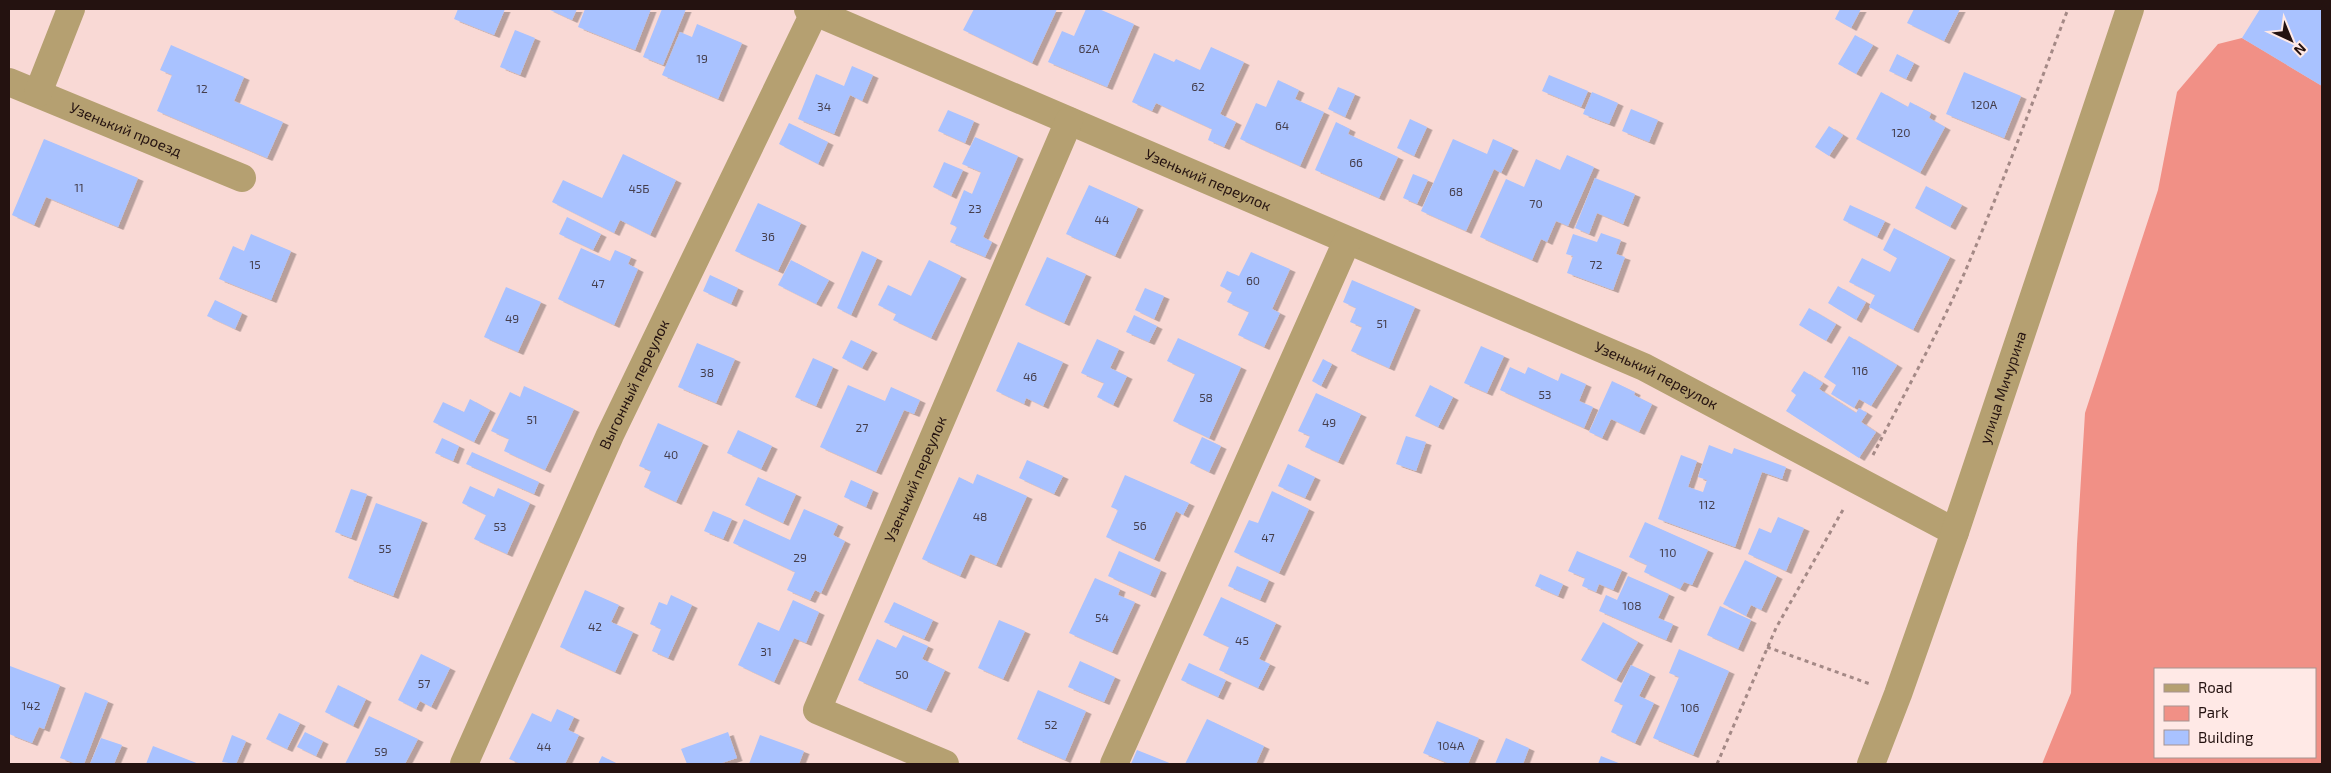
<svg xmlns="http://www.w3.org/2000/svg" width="2331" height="773" font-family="'Exo 2',sans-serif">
<defs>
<filter id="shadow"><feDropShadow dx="5.5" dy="3" stdDeviation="0" flood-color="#0004"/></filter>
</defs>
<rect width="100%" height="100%" fill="#f9d9d5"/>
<path fill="#f19086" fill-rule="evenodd" d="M 2242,38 L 2322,86 L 2322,764 L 2042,764 L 2071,693 L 2077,544 L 2085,413 L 2158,190 L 2177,92 L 2218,44 ZM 2155,669 L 2315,669 L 2315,757 L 2155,757 Z"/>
<path fill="#a9c2ff" filter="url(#shadow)" d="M 458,9 L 505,9 L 494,35 L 454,19 Z
M 548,9 L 577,9 L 572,20 Z
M 585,9 L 651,9 L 635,50 L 578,27 Z
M 662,9 L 686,9 L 663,65 L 643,57 Z
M 974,9 L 1057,9 L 1032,63 L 963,30 Z
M 1086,9 L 1099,9 L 1134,24 L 1107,87 L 1048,62 L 1062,31 L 1074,36 Z
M 1840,9 L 1861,9 L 1851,28 L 1835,19 Z
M 1914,9 L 1960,9 L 1944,41 L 1907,23 Z
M 2260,9 L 2322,9 L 2322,86 L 2242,38 Z
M 697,24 L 742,43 L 718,99 L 662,75 L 680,32 L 692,37 Z
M 515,30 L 535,38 L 520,75 L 500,67 Z
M 1855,35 L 1873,45 L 1856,74 L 1838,64 Z
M 171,45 L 244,77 L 234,101 L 283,122 L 267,158 L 157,111 L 172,75 L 160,70 Z
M 1211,47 L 1244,62 L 1220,114 L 1236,122 L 1224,147 L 1208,140 L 1212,129 L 1156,103 L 1152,111 L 1132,102 L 1154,53 L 1174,62 L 1176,59 L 1200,70 Z
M 1897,54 L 1914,63 L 1906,79 L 1889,71 Z
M 852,66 L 873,75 L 862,101 L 850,95 L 834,134 L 798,119 L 816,74 L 844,86 Z
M 1964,72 L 2021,96 L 2004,138 L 1946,114 Z
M 1549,75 L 1588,91 L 1581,107 L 1542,91 Z
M 1278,80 L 1299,90 L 1295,99 L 1324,112 L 1300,166 L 1240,139 L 1256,103 L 1266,107 Z
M 1338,87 L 1355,94 L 1345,117 L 1328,109 Z
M 1592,92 L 1618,103 L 1609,124 L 1583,114 Z
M 1881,92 L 1908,107 L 1910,102 L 1931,113 L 1929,118 L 1945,127 L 1920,173 L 1856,139 Z
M 1631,109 L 1658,120 L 1649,142 L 1622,131 Z
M 948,110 L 974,121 L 965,143 L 938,131 Z
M 1410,119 L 1427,127 L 1414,156 L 1397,148 Z
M 1336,122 L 1350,129 L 1348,134 L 1398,157 L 1379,198 L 1315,170 Z
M 789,123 L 828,142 L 818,164 L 779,144 Z
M 1829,126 L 1843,135 L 1829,156 L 1815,147 Z
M 975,137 L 1018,156 L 983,237 L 992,242 L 985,257 L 950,242 L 957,227 L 950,224 L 964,190 L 972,194 L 981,172 L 962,164 Z
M 44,139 L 138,178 L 118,227 L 46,197 L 34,225 L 12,215 Z
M 1453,139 L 1487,154 L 1493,139 L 1513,148 L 1501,173 L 1494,169 L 1466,231 L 1421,211 Z
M 623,154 L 676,180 L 650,235 L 620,220 L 614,233 L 552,202 L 563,180 L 602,198 Z
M 1567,155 L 1594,167 L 1568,226 L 1556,221 L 1547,242 L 1541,239 L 1532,260 L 1480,237 L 1506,179 L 1524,187 L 1536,159 L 1560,170 Z
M 944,162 L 963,170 L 951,196 L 933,187 Z
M 1413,174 L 1428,180 L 1417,204 L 1403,198 Z
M 1595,178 L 1635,194 L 1623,224 L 1597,213 L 1589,234 L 1575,228 Z
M 1089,185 L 1138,207 L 1115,256 L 1066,234 Z
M 1926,186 L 1962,205 L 1950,227 L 1915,208 Z
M 758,203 L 801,223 L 778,271 L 735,251 Z
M 1850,205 L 1885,221 L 1877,237 L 1843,220 Z
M 567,217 L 601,234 L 593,250 L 559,234 Z
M 1894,228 L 1950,257 L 1913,330 L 1869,307 L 1875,295 L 1849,282 L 1862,258 L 1890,272 L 1897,258 L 1883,250 Z
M 1601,233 L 1621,240 L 1616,254 L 1625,257 L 1613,290 L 1567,273 L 1573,256 L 1566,254 L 1573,234 L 1597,242 Z
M 251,234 L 291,251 L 271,300 L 219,279 L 233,246 L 244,251 Z
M 581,248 L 610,261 L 615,250 L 631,257 L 628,264 L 638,269 L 614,325 L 558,299 Z
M 862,251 L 877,258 L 851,315 L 837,308 Z
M 1251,252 L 1290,269 L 1272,309 L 1280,313 L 1264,347 L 1238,335 L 1249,312 L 1227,302 L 1232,292 L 1220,286 L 1227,271 L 1239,276 Z
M 1047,257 L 1086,274 L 1064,323 L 1025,305 Z
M 791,260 L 829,280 L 816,304 L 778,285 Z
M 929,260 L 961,276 L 931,338 L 893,320 L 896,314 L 878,305 L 888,285 L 911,296 Z
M 710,275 L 738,288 L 731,304 L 703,291 Z
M 1352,280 L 1415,307 L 1389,368 L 1351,351 L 1362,327 L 1350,322 L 1356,308 L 1343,302 Z
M 1838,286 L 1866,302 L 1856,320 L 1828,303 Z
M 506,287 L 541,302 L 518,352 L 484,337 Z
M 1145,288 L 1164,296 L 1154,319 L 1135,310 Z
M 215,300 L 242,313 L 235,329 L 207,316 Z
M 1809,308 L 1836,324 L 1826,341 L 1799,325 Z
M 1134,315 L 1157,326 L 1149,342 L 1126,332 Z
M 1849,336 L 1897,365 L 1871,406 L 1859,399 L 1854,408 L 1831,394 L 1836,385 L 1824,377 Z
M 1178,338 L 1241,367 L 1209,438 L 1173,421 L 1195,374 L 1167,361 Z
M 1097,339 L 1119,349 L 1110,368 L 1127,376 L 1113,405 L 1097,397 L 1104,383 L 1081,373 Z
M 851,340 L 872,350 L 862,368 L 842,358 Z
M 1018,342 L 1063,362 L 1043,406 L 1026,398 L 1024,404 L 996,391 Z
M 697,343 L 735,359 L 716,403 L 678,387 Z
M 1481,346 L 1504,356 L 1487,393 L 1464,383 Z
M 813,358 L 833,367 L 816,406 L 795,397 Z
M 1323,359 L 1332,364 L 1321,386 L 1312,381 Z
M 1510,367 L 1525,374 L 1528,367 L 1558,381 L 1561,373 L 1586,384 L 1579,401 L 1593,407 L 1584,428 L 1500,390 Z
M 1804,371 L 1823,383 L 1819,389 L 1856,413 L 1859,408 L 1867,413 L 1861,422 L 1876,432 L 1859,458 L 1786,411 L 1796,395 L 1791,391 Z
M 1612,381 L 1635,392 L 1634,395 L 1652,404 L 1639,432 L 1611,419 L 1602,438 L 1589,432 Z
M 848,385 L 885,401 L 891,387 L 920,400 L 914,414 L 904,410 L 876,472 L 820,447 Z
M 1430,385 L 1453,397 L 1438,427 L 1415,416 Z
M 524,386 L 574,409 L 545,470 L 504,451 L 509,439 L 491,431 L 510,392 L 520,397 Z
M 1316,393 L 1361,414 L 1338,462 L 1305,447 L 1310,436 L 1298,431 Z
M 470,399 L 490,410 L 474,442 L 433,422 L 443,402 L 464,412 Z
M 658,423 L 703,443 L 676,502 L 644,487 L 651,471 L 639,466 Z
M 738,430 L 772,446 L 761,469 L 727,453 Z
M 1406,436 L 1426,442 L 1416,471 L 1396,464 Z
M 1202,437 L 1221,446 L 1209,472 L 1190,463 Z
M 442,438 L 459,446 L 453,461 L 435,453 Z
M 1709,445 L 1732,454 L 1734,448 L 1786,467 L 1782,479 L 1762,472 L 1735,547 L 1658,519 L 1681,455 L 1697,461 L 1688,487 L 1703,492 L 1707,480 L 1698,477 Z
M 472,452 L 539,482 L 534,494 L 466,464 Z
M 1027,460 L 1063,476 L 1054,494 L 1019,478 Z
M 1288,464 L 1315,477 L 1305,498 L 1278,486 Z
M 977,474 L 1027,496 L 996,565 L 970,554 L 960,576 L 922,559 L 959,477 L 973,484 Z
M 1125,475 L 1189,503 L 1183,515 L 1176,511 L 1154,559 L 1106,537 L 1118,510 L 1111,507 Z
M 758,477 L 796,494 L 783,523 L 745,505 Z
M 851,480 L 873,490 L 866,507 L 844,497 Z
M 470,486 L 494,497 L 498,488 L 530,503 L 507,554 L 474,539 L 486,515 L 462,503 Z
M 351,489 L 367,494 L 351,538 L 335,532 Z
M 1272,491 L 1309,509 L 1279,573 L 1234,552 L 1249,520 L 1258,523 Z
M 376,503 L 422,520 L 393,596 L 348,578 Z
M 804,509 L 838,524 L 833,535 L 845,541 L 821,593 L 815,590 L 810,600 L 787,590 L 795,572 L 733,543 L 744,519 L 790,540 Z
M 713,511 L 732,519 L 723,539 L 704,531 Z
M 1778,517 L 1804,528 L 1786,571 L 1748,554 L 1759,528 L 1771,533 Z
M 1645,522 L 1708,550 L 1692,585 L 1684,582 L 1680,589 L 1644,572 L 1647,565 L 1629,557 Z
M 1119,551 L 1161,570 L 1150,595 L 1108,576 Z
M 1577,551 L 1622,570 L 1613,590 L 1599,584 L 1596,592 L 1582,586 L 1585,578 L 1568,571 Z
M 1745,560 L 1777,576 L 1761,610 L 1751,605 L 1746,616 L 1723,604 Z
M 1237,566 L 1269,580 L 1260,600 L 1228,586 Z
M 1540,574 L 1563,584 L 1558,596 L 1535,586 Z
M 1628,576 L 1669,594 L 1658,618 L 1673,624 L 1666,640 L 1599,611 L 1606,595 L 1617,600 Z
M 1095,578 L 1120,589 L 1118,595 L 1135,602 L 1112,652 L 1069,633 Z
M 585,590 L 619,605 L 611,622 L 633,632 L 615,672 L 560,647 Z
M 671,595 L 692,605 L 668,658 L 652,651 L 661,629 L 650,624 L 659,602 L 667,605 Z
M 1221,597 L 1276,623 L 1259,659 L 1270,664 L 1258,688 L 1219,670 L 1229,647 L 1203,635 Z
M 793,600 L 819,612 L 806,643 L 794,638 L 774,682 L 738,665 L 758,622 L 779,631 Z
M 894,602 L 933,620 L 924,639 L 884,622 Z
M 1720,606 L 1751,620 L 1738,649 L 1707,635 Z
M 999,620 L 1025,631 L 1003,679 L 978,668 Z
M 1603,622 L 1638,642 L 1616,680 L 1581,660 Z
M 903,635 L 928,646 L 922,659 L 945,670 L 926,710 L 858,680 L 877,639 L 896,648 Z
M 1679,649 L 1729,671 L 1693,755 L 1653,738 L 1679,677 L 1669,673 Z
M 421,654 L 450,668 L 431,707 L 420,701 L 416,709 L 398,700 Z
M 1080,661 L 1115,677 L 1104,702 L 1068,687 Z
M 1189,663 L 1226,680 L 1218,697 L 1181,680 Z
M 1631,665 L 1650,674 L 1639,696 L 1654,703 L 1635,743 L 1611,732 L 1623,705 L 1614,701 Z
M 10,666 L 60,685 L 44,729 L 39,727 L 32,743 L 9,734 Z
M 338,685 L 366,699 L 353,726 L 325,712 Z
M 1038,690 L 1086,711 L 1065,760 L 1017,739 Z
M 85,692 L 108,701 L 84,764 L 77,764 L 60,758 Z
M 557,709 L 574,717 L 568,730 L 579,735 L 565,764 L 521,764 L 509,759 L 532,713 L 551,722 Z
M 279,713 L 300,723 L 287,749 L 266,739 Z
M 369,716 L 418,739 L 405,764 L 345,764 Z
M 1207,719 L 1264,746 L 1256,764 L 1185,764 Z
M 1437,721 L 1479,738 L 1468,764 L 1450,764 L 1423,753 Z
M 305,732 L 323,741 L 316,756 L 297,747 Z
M 728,732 L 737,758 L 719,764 L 687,764 L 681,749 Z
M 232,735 L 246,741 L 236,764 L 222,762 Z
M 760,735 L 804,751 L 799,764 L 749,764 Z
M 101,738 L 122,745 L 114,764 L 90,764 Z
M 1506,738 L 1529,748 L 1523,764 L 1495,764 Z
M 153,746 L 199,764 L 146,764 Z
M 1137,750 L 1172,764 L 1131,764 Z
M 602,756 L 618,764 L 598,764 Z
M 1601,756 L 1621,764 L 1598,764 Z"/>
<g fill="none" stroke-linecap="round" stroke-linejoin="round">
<path stroke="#a48986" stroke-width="3" stroke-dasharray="4 4" stroke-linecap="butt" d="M 1873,455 C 1906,390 1942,327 1970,260 C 2005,178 2036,93 2068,9
M 1767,647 L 1870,684
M 1717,764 L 1776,628 L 1844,508"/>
<g stroke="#b5a071" stroke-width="28">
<path id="s1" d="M 808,9 L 1644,367 L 1955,532"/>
<path id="s2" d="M 9,82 L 242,178"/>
<path d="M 38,93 L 71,9"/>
<path id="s3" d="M 464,764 L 610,435 L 816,9"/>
<path id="s4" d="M 945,764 L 817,710 L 1069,121"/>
<path d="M 1114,764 L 1347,241"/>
<path id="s5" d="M 1871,764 L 1898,694 L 1955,532 L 2130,9"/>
</g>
</g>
<g text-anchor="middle" stroke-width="4.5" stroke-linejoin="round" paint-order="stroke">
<g font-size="12" fill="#453e4c">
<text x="1089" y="53">62А</text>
<text x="702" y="63">19</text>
<text x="1198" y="91">62</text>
<text x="202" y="93">12</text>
<text x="1984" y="109">120А</text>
<text x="824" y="111">34</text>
<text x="1282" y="130">64</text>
<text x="1901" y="137">120</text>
<text x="1356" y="167">66</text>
<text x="79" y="192">11</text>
<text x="639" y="193">45Б</text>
<text x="1456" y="196">68</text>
<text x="1536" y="208">70</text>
<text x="975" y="213">23</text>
<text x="1102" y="224">44</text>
<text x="768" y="241">36</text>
<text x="255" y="269">15</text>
<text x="1596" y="269">72</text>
<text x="1253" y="285">60</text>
<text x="598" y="288">47</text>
<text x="512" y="323">49</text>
<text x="1382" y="328">51</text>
<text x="1860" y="375">116</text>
<text x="707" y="377">38</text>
<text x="1030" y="381">46</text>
<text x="1545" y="399">53</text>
<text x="1206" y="402">58</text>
<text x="532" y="424">51</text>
<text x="1329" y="427">49</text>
<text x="862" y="432">27</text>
<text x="671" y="459">40</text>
<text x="1707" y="509">112</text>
<text x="980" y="521">48</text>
<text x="1140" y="530">56</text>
<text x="500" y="531">53</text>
<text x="1268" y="542">47</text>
<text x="385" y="553">55</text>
<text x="1668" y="557">110</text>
<text x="800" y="562">29</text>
<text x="1632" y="610">108</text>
<text x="1102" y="622">54</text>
<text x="595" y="631">42</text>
<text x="1242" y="645">45</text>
<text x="766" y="656">31</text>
<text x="902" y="679">50</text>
<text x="424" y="688">57</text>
<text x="31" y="710">142</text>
<text x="1690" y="712">106</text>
<text x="1051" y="729">52</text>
<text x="1451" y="750">104А</text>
<text x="544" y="751">44</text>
<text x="381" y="756">59</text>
</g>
<g font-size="15" fill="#241210" stroke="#ffe9e6">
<text dy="5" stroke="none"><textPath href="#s2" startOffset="126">Узенький проезд</textPath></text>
<text dy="5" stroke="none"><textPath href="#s1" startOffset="435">Узенький переулок</textPath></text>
<text dy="5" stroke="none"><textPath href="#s1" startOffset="924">Узенький переулок</textPath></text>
<text dy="5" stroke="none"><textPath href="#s3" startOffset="416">Выгонный переулок</textPath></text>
<text dy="5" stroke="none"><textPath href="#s5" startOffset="399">улица Мичурина</textPath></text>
<text dy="5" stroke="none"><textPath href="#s4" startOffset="390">Узенький переулок</textPath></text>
</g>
</g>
<rect width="2331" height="773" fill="none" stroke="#241210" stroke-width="20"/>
<rect x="2154" y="668" width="162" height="90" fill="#ffe9e6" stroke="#a79390"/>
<rect x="2164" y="684" width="25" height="8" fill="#b5a071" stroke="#a79390"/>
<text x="2198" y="693" font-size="15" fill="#241210">Road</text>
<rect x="2164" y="706" width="25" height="15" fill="#f19086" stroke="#a79390"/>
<text x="2198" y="718" font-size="15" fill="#241210">Park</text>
<rect x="2164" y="730" width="25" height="15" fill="#a9c2ff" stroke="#a79390"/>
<text x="2198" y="743" font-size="15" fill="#241210">Building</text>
<g transform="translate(2291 40) rotate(136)" stroke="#ffe9e6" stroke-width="4" paint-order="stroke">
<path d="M0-4L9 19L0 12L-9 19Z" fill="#241210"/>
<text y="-8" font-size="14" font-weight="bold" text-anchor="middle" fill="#241210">N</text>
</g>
</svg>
